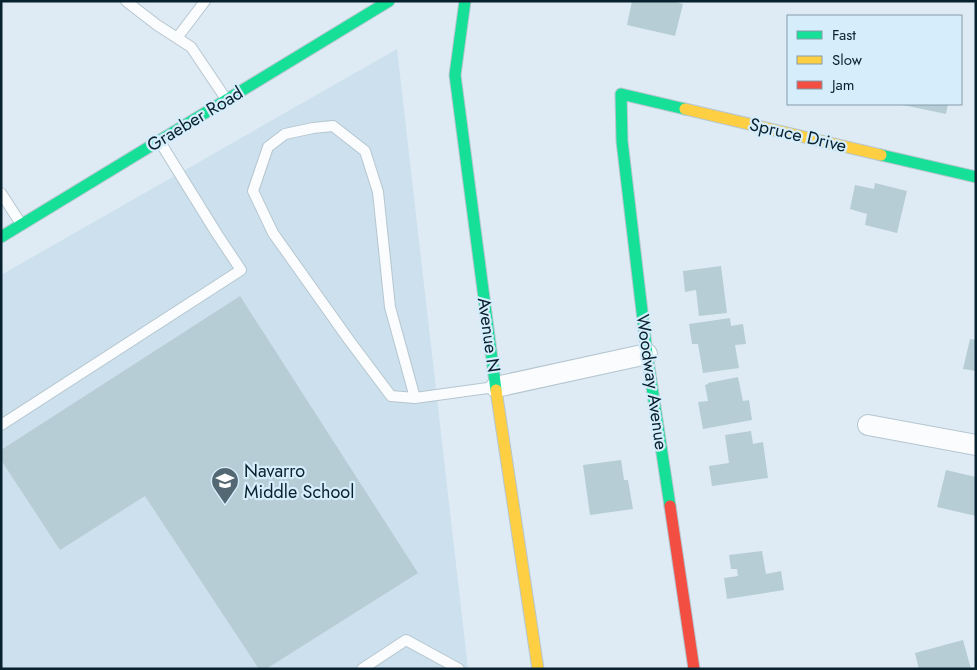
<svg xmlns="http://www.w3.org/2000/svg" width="977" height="670" font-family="Jost,sans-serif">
<rect width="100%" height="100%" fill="#deebf4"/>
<path fill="#cce0ed" d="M 397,49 L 468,669 L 1,669 L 1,275 Z"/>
<path fill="#b6cdd5" d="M 632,1 L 671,1 L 683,4 L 675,36 L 627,25 Z
M 904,104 L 948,104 L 946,114 L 903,105 Z
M 875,183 L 907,191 L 897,233 L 865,225 L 867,214 L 850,209 L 855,185 L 874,189 Z
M 721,266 L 727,313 L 699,316 L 696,290 L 685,292 L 683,271 Z
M 240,296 L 418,573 L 266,669 L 259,669 L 145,496 L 60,550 L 1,460 L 1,450 Z
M 730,318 L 731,326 L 743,324 L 746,344 L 735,345 L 739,368 L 703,373 L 698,344 L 692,344 L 689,324 Z
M 970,339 L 976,340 L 976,371 L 963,369 Z
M 738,377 L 743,401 L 749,400 L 752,420 L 703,429 L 698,402 L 708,401 L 705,385 L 708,384 L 708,383 Z
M 751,431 L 753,444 L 763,442 L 768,478 L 712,486 L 709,466 L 729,463 L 725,435 Z
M 621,460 L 624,480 L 628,480 L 633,509 L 590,515 L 583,465 Z
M 946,470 L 976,477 L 976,516 L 937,507 Z
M 762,551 L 766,574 L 781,571 L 784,590 L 727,599 L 724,578 L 738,576 L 737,569 L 731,569 L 729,555 Z
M 963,640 L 971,669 L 919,669 L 915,653 Z"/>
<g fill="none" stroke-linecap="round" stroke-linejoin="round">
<defs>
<path id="lane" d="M 126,1 L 157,25 L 191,47 L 226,99
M 177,38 L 205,1
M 333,126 L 365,151 L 378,192 L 390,307 L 415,398 L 391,396 L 349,340 L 273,233 L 253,191 L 268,147 L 285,134 L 313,128 Z
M 1,193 L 21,224
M 415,398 L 495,387
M 1,425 L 241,270 L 217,234 L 160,142
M 362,669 L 406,640 L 459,669"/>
<path id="street" d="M 496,387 L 647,354
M 868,425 L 976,445"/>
<path id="fast" d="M 465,1 L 455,75 L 496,390
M 881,155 L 976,177
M 1,237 L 389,1
M 670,506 L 647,354 L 622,141 L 621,94 L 685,109"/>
<path id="slow" d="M 685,109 L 881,155
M 496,390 L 538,669"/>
<path id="jam" d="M 670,506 L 694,669"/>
</defs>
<use href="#lane" stroke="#b5c6d0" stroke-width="12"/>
<use href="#street" stroke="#b5c6d0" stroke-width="22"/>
<use href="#fast" stroke="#b5c6d0" stroke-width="13"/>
<use href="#slow" stroke="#b5c6d0" stroke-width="13"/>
<use href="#jam" stroke="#b5c6d0" stroke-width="13"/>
<use href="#lane" stroke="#fafcfd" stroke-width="10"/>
<use href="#street" stroke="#fafcfd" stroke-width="20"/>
<use href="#fast" stroke="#16e098" stroke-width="11"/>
<use href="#slow" stroke="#ffcf43" stroke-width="11"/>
<use href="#jam" stroke="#f24e42" stroke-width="11"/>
</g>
<defs>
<symbol id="school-pin" viewBox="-11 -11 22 30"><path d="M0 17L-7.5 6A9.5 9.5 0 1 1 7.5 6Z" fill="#536873" stroke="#d6edfc"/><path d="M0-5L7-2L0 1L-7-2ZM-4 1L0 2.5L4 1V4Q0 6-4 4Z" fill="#fff"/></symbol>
</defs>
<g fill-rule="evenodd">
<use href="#school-pin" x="209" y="465" width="32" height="43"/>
</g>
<g text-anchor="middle" stroke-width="4.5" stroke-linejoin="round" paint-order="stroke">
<g font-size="18" fill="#08212e" stroke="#d6edfc">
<text transform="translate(195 119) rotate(-31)" y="6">Graeber Road</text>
<text transform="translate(798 135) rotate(13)" y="6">Spruce Drive</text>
<text transform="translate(489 335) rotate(82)" y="6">Avenue N</text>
<text transform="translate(652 382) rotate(82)" y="6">Woodway Avenue</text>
</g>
<g font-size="18" fill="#08212e" stroke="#d6edfc" text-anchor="start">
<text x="244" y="477">Navarro<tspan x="244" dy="21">Middle School</tspan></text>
</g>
</g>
<rect width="977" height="670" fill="none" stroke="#08212e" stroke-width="5"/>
<rect x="787" y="15" width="175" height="90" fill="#d6edfc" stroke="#849baa"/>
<rect x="797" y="31" width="25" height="8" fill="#16e098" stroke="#849baa"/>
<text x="832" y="40" font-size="15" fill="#08212e">Fast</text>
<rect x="797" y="56" width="25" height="8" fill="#ffcf43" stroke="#849baa"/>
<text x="832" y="65" font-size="15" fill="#08212e">Slow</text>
<rect x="797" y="81" width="25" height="8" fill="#f24e42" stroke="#849baa"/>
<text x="832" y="90" font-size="15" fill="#08212e">Jam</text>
</svg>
